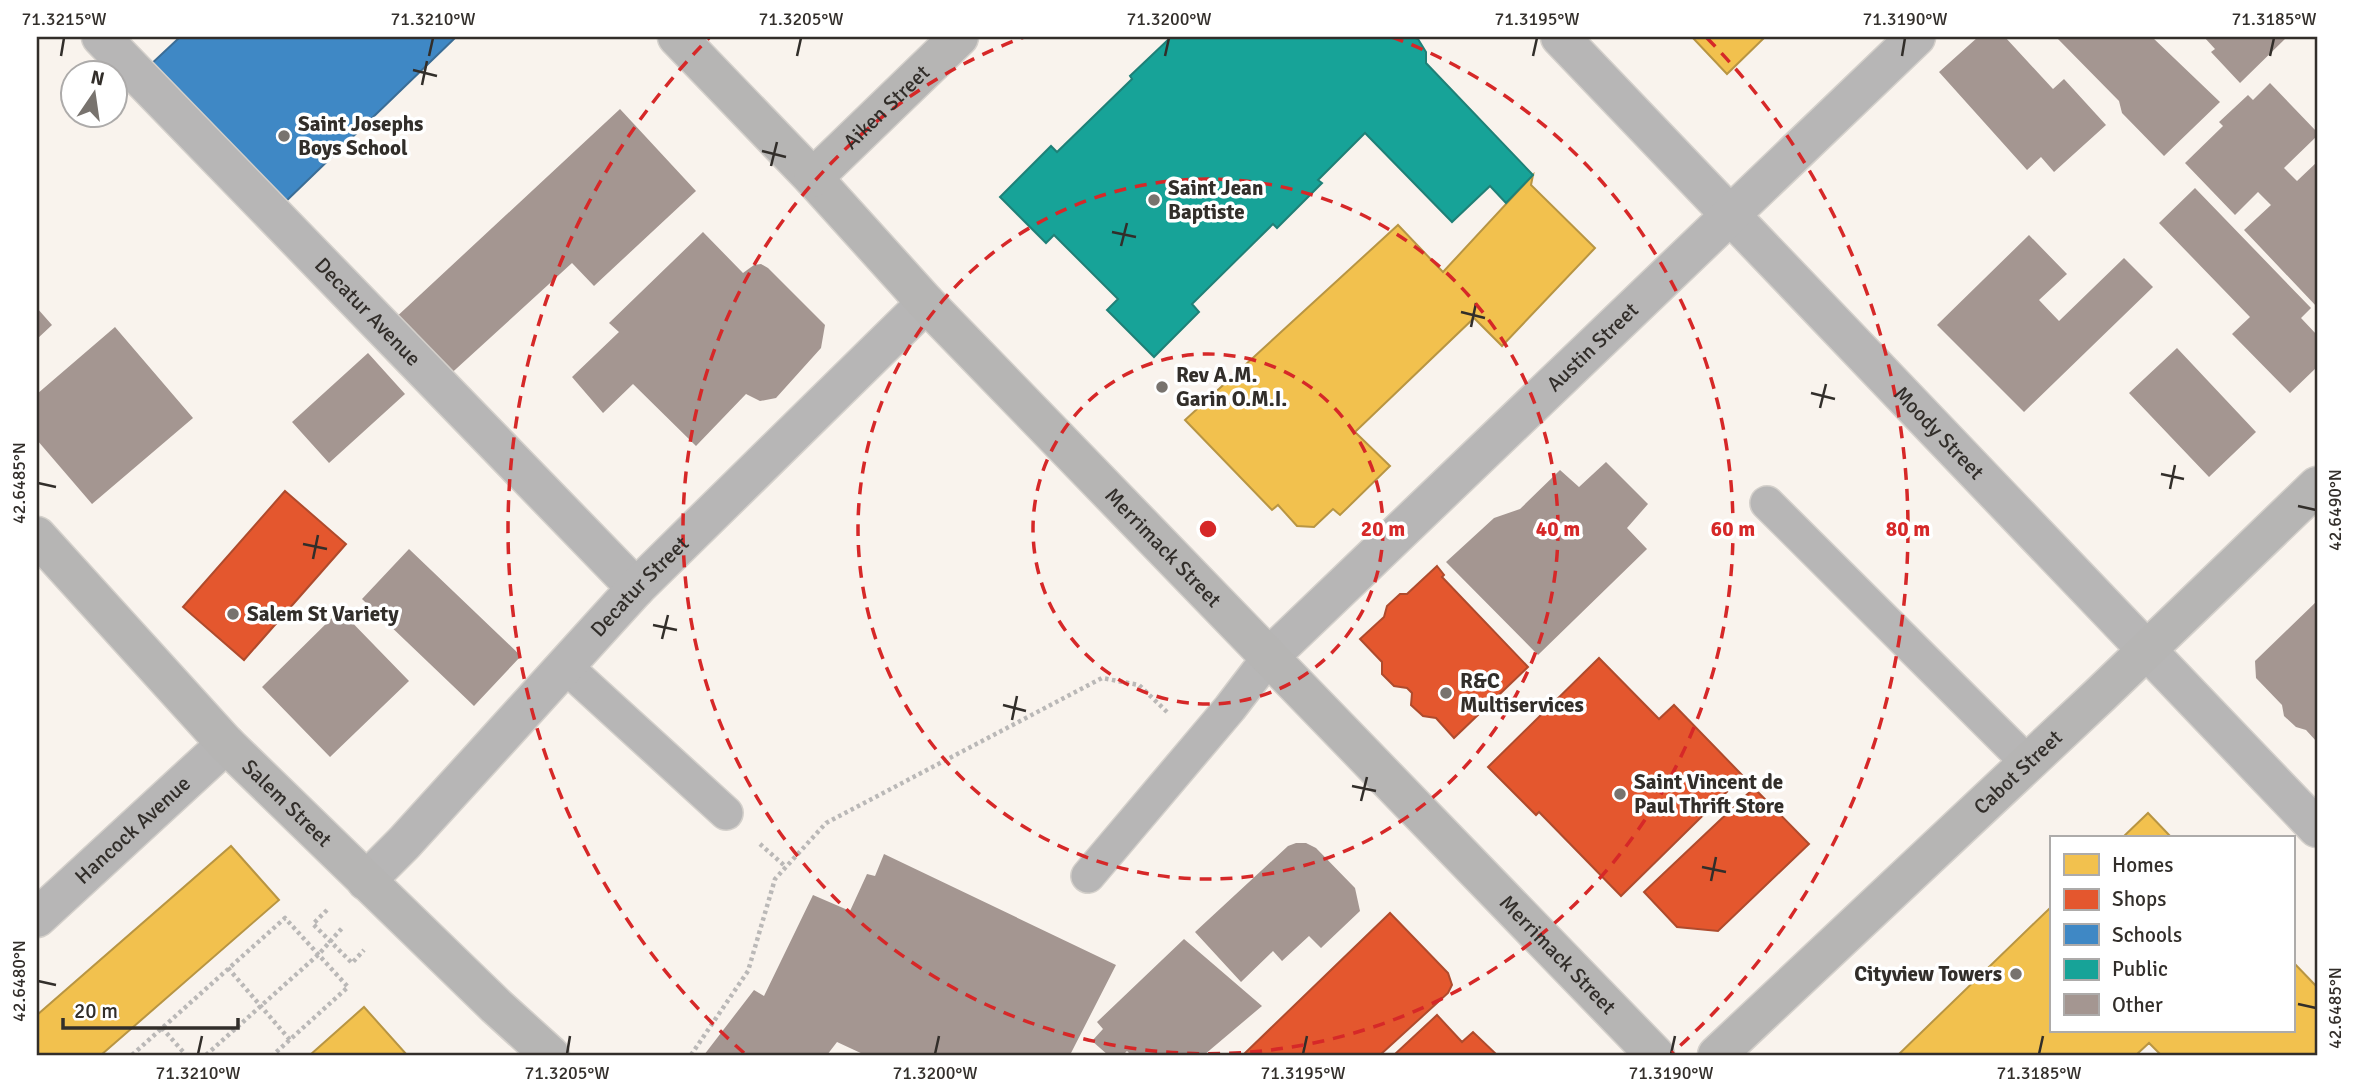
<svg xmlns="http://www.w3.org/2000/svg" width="2354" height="1092" font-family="Signika,sans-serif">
<rect width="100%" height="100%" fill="#f9f3ed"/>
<path fill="#f2c14e" stroke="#b89543" stroke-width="2" d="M 1692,37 L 1765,37 L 1727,74 Z
M 1533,175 L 1531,185 L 1595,248 L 1502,346 L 1474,318 L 1355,432 L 1390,466 L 1340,515 L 1333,509 L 1314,527 L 1297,526 L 1278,505 L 1272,510 L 1185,420 L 1398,225 L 1443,272 Z
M 2148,813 L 2172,838 L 2122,838 Z
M 231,846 L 279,900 L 101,1055 L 37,1055 L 37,1015 Z
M 2051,907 L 2051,1031 L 2293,1031 L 2293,962 L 2317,987 L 2317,1055 L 2161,1055 L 2149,1043 L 2136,1055 L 1898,1055 Z
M 364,1007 L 407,1055 L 310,1055 Z"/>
<path fill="#e4572e" stroke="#af4b2d" stroke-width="2" d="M 285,491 L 346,544 L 244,660 L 183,607 Z
M 1437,566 L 1444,575 L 1442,577 L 1528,667 L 1454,738 L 1436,718 L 1423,716 L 1411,705 L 1412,693 L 1407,688 L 1394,686 L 1382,674 L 1382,662 L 1360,639 L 1384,617 L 1387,606 L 1400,594 L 1407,594 Z
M 1599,658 L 1659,719 L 1674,705 L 1743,776 L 1621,896 L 1539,812 L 1536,815 L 1488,767 Z
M 1754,788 L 1809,844 L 1718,931 L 1677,927 L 1644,892 Z
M 1390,913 L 1448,973 L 1452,985 L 1448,993 L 1380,1055 L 1243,1055 Z
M 1437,1015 L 1462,1042 L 1473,1032 L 1497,1055 L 1394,1055 Z"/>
<path fill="#3f88c5" stroke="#3b6d96" stroke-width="2" d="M 180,37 L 456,37 L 282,205 L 148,67 Z"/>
<path fill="#17a398" stroke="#1f8077" stroke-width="2" d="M 1171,37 L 1413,37 L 1418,39 L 1426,52 L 1426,63 L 1533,175 L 1506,203 L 1490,186 L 1452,222 L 1365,133 L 1318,180 L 1322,183 L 1277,228 L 1273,224 L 1192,304 L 1199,312 L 1154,357 L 1107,310 L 1118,299 L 1054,235 L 1046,243 L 1000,197 L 1051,146 L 1057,152 L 1132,79 L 1130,76 Z"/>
<path fill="#a49691" d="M 1978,37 L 2005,37 L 2053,89 L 2064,79 L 2106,125 L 2054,172 L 2041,157 L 2027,170 L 1939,72 Z
M 2056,37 L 2152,37 L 2220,102 L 2164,156 L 2122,113 L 2119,101 Z
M 2204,37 L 2287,37 L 2240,83 L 2211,52 L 2215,49 Z
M 2270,83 L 2317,132 L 2317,136 L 2284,168 L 2297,181 L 2317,162 L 2317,307 L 2244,230 L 2271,205 L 2258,192 L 2235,215 L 2185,163 L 2223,126 L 2219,122 L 2248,95 L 2253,100 Z
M 620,109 L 696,191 L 594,286 L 572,263 L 445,379 L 392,321 Z
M 2195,188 L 2311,308 L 2301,318 L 2317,335 L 2317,367 L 2290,393 L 2232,334 L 2250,317 L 2159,223 Z
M 703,232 L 743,273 L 754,265 L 761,264 L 768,268 L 825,325 L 821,348 L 776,398 L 760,401 L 746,394 L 696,446 L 633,384 L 603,413 L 572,377 L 619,332 L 609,323 Z
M 2029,235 L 2067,274 L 2039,300 L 2059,321 L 2124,258 L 2153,287 L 2024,412 L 1937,325 Z
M 37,308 L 52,325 L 37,339 Z
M 115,327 L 193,418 L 92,504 L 37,440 L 37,394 Z
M 2177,348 L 2256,432 L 2209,477 L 2129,393 Z
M 368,353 L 405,394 L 329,463 L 292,422 Z
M 1606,462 L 1648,504 L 1627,528 L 1647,549 L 1538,655 L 1446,562 L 1494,518 L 1520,509 L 1560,470 L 1579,487 Z
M 409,549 L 521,656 L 474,706 L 362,599 Z
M 2317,601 L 2317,742 L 2306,730 L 2296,727 L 2284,716 L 2282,705 L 2256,678 L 2255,661 Z
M 340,610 L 409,681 L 330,757 L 262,687 Z
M 1296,843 L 1306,843 L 1316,848 L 1355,888 L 1360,911 L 1321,948 L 1309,936 L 1282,961 L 1273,951 L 1241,982 L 1195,932 L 1288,846 Z
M 884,854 L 1116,965 L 1070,1055 L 865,1055 L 837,1042 L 827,1055 L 704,1055 L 754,990 L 764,996 L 813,895 L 850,911 L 867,874 L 875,876 Z
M 1184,939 L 1262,1006 L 1204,1055 L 1131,1055 L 1127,1051 L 1123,1055 L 1108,1055 L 1092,1041 L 1103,1029 L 1097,1022 Z"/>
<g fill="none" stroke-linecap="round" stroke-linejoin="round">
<defs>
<path id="service" d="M 1767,503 L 2028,763
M 565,666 L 726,813
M 1088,876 L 1230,708 L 1269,657"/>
<g id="minor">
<path id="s1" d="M 101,37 L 636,588"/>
<path id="s2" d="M 1560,37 L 2317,828"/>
<path id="s3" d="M 1269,657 L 1916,37"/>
<path id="s4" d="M 366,881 L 404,843 L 636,588 L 926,303"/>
<path id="s5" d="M 37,918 L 226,744"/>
</g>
<g id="secondary">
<path id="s6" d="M 677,37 L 813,178 L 926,303 L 1655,1055"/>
<path id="s7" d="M 813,178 L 959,37"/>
<path id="s8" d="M 37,536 L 226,744 L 496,1006 L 550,1055"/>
<path id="s9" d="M 1717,1055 L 2100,695 L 2317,486"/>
</g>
</defs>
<use href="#service" stroke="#d4d0cb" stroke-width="36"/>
<use href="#minor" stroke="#d4d0cb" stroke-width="41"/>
<use href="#secondary" stroke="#d4d0cb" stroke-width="41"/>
<path stroke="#bab8b7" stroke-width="4.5" stroke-dasharray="3.5 3.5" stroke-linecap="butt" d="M 760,844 L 786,867
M 327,910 L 313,924 L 352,963 L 364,950
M 228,968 L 290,1040
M 162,1028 L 186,1055
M 132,1055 L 285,918 L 348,987 L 273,1055
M 206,1055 L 319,954 L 343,927
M 691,1055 L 748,971 L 775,879 L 826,823 L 1102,678 L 1139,685 L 1167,712"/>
<use href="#service" stroke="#b7b6b6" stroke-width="33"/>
<use href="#minor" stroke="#b7b6b6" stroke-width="38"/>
<use href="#secondary" stroke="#b6b5b4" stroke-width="38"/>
</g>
<path fill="none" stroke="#322e2a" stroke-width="2.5" d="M 61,56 L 64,38M 429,56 L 433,38M 797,56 L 801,38M 1165,56 L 1169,38M 1533,56 L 1537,38M 1902,56 L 1905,38M 2270,56 L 2274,38M 413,70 L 437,76M 422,85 L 427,61M 762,151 L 786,157M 771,166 L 777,142M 1112,232 L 1136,237M 1121,246 L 1127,223M 1461,312 L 1485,318M 1471,327 L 1476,303M 1811,393 L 1835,399M 1820,408 L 1826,384M 2161,474 L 2184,479M 38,483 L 56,487M 2170,489 L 2175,465M 2298,506 L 2316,510M 303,544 L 327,549M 313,559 L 318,535M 653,625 L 677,630M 662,639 L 668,615M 1003,705 L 1026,711M 1012,720 L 1017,696M 1352,786 L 1376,791M 1361,801 L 1367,777M 1702,867 L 1726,872M 1711,881 L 1716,857M 38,981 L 56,985M 2298,1004 L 2316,1008M 198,1054 L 202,1036M 567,1054 L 570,1036M 935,1054 L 939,1036M 1303,1054 L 1307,1036M 1671,1054 L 1675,1036M 2039,1054 L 2043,1036"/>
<g fill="none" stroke="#d62828" stroke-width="3.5" stroke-dasharray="12 9">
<circle cx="1208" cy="529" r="175"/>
<circle cx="1208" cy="529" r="350"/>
<path d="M1392 37A525 525 0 1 1 1024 37"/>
<path d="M744 1053A700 700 0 0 1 709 38M1707 38A700 700 0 0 1 1672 1053"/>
</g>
<g fill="#78736e" stroke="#fff" stroke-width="2.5">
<circle cx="284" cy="136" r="7"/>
<circle cx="1154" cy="200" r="7"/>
<circle cx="1162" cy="387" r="7"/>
<circle cx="233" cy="614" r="7"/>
<circle cx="1446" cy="693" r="7"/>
<circle cx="1620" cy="794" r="7"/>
<circle cx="2016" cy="974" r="7"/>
</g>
<g text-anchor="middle" stroke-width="7" stroke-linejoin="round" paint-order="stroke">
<g font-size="21" fill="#322e2a" stroke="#fff">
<text dy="7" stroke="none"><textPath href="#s7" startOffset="102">Aiken Street</textPath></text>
<text dy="7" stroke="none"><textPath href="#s1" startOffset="383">Decatur Avenue</textPath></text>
<text dy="7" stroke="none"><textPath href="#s3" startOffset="448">Austin Street</textPath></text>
<text dy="7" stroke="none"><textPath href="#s2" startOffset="548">Moody Street</textPath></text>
<text dy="7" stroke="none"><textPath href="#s6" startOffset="705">Merrimack Street</textPath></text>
<text dy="7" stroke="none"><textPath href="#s4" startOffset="402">Decatur Street</textPath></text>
<text dy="7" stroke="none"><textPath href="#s9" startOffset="413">Cabot Street</textPath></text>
<text dy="7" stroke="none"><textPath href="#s8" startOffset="366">Salem Street</textPath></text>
<text dy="7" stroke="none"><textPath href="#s5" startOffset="130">Hancock Avenue</textPath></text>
<text dy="7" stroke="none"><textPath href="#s6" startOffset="1272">Merrimack Street</textPath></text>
</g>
<g font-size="21" font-weight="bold" fill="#322e2a" stroke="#fff" text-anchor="start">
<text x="298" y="131">Saint Josephs<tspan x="298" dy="24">Boys School</tspan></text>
<text x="1168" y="195">Saint Jean<tspan x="1168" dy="24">Baptiste</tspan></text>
<text x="1176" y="382">Rev A.M.<tspan x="1176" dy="24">Garin O.M.I.</tspan></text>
<text x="247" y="621">Salem St Variety</text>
<text x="1460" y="688">R&amp;C<tspan x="1460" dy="24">Multiservices</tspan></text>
<text x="1634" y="789">Saint Vincent de<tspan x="1634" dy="24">Paul Thrift Store</tspan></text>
<text x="2002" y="981" text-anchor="end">Cityview Towers</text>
</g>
</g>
<circle cx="1208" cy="529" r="10" fill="#d62828" stroke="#fff" stroke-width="3.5"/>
<g font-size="21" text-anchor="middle" font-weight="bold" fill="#d62828" stroke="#fff" stroke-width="7" stroke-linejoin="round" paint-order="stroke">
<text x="1383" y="536">20 m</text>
<text x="1558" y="536">40 m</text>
<text x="1733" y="536">60 m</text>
<text x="1908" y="536">80 m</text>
</g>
<rect width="2354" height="1092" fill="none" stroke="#ffffff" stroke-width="77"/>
<rect x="2050" y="836" width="245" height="196" fill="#ffffff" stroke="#adabaa" stroke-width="2"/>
<rect x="2064" y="854" width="35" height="21" fill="#f2c14e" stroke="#adabaa" stroke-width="2"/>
<text x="2112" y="872" font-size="21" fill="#322e2a">Homes</text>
<rect x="2064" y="889" width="35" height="21" fill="#e4572e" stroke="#adabaa" stroke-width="2"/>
<text x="2112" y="906" font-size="21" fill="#322e2a">Shops</text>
<rect x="2064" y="924" width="35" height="21" fill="#3f88c5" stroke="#adabaa" stroke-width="2"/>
<text x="2112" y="942" font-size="21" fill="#322e2a">Schools</text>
<rect x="2064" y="959" width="35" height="21" fill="#17a398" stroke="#adabaa" stroke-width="2"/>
<text x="2112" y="976" font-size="21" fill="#322e2a">Public</text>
<rect x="2064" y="994" width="35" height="21" fill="#a49691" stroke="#adabaa" stroke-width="2"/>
<text x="2112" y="1012" font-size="21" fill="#322e2a">Other</text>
<g transform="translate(94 94) rotate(13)"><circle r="33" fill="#ffffff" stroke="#adabaa" stroke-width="2"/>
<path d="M0-5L12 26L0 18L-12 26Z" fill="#78736e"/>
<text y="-10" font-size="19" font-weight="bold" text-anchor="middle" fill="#322e2a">N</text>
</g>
<path d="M63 1018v10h175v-10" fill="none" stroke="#322e2a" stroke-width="3.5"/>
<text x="74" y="1018" font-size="21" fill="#322e2a" stroke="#ffffff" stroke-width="5" paint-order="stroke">20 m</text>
<rect x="38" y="38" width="2278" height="1016" fill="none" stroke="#322e2a" stroke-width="2.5"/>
<g font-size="18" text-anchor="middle" fill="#322e2a">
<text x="64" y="25">71.3215°W</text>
<text x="433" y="25">71.3210°W</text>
<text x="801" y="25">71.3205°W</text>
<text x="1169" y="25">71.3200°W</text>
<text x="1537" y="25">71.3195°W</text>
<text x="1905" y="25">71.3190°W</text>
<text x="2274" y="25">71.3185°W</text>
<text transform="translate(19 483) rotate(-90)" y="6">42.6485°N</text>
<text transform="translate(2335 510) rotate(-90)" y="6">42.6490°N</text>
<text transform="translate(19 981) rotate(-90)" y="6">42.6480°N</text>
<text transform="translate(2335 1008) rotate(-90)" y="6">42.6485°N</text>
<text x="198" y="1079">71.3210°W</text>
<text x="567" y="1079">71.3205°W</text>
<text x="935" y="1079">71.3200°W</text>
<text x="1303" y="1079">71.3195°W</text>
<text x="1671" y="1079">71.3190°W</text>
<text x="2039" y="1079">71.3185°W</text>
</g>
</svg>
